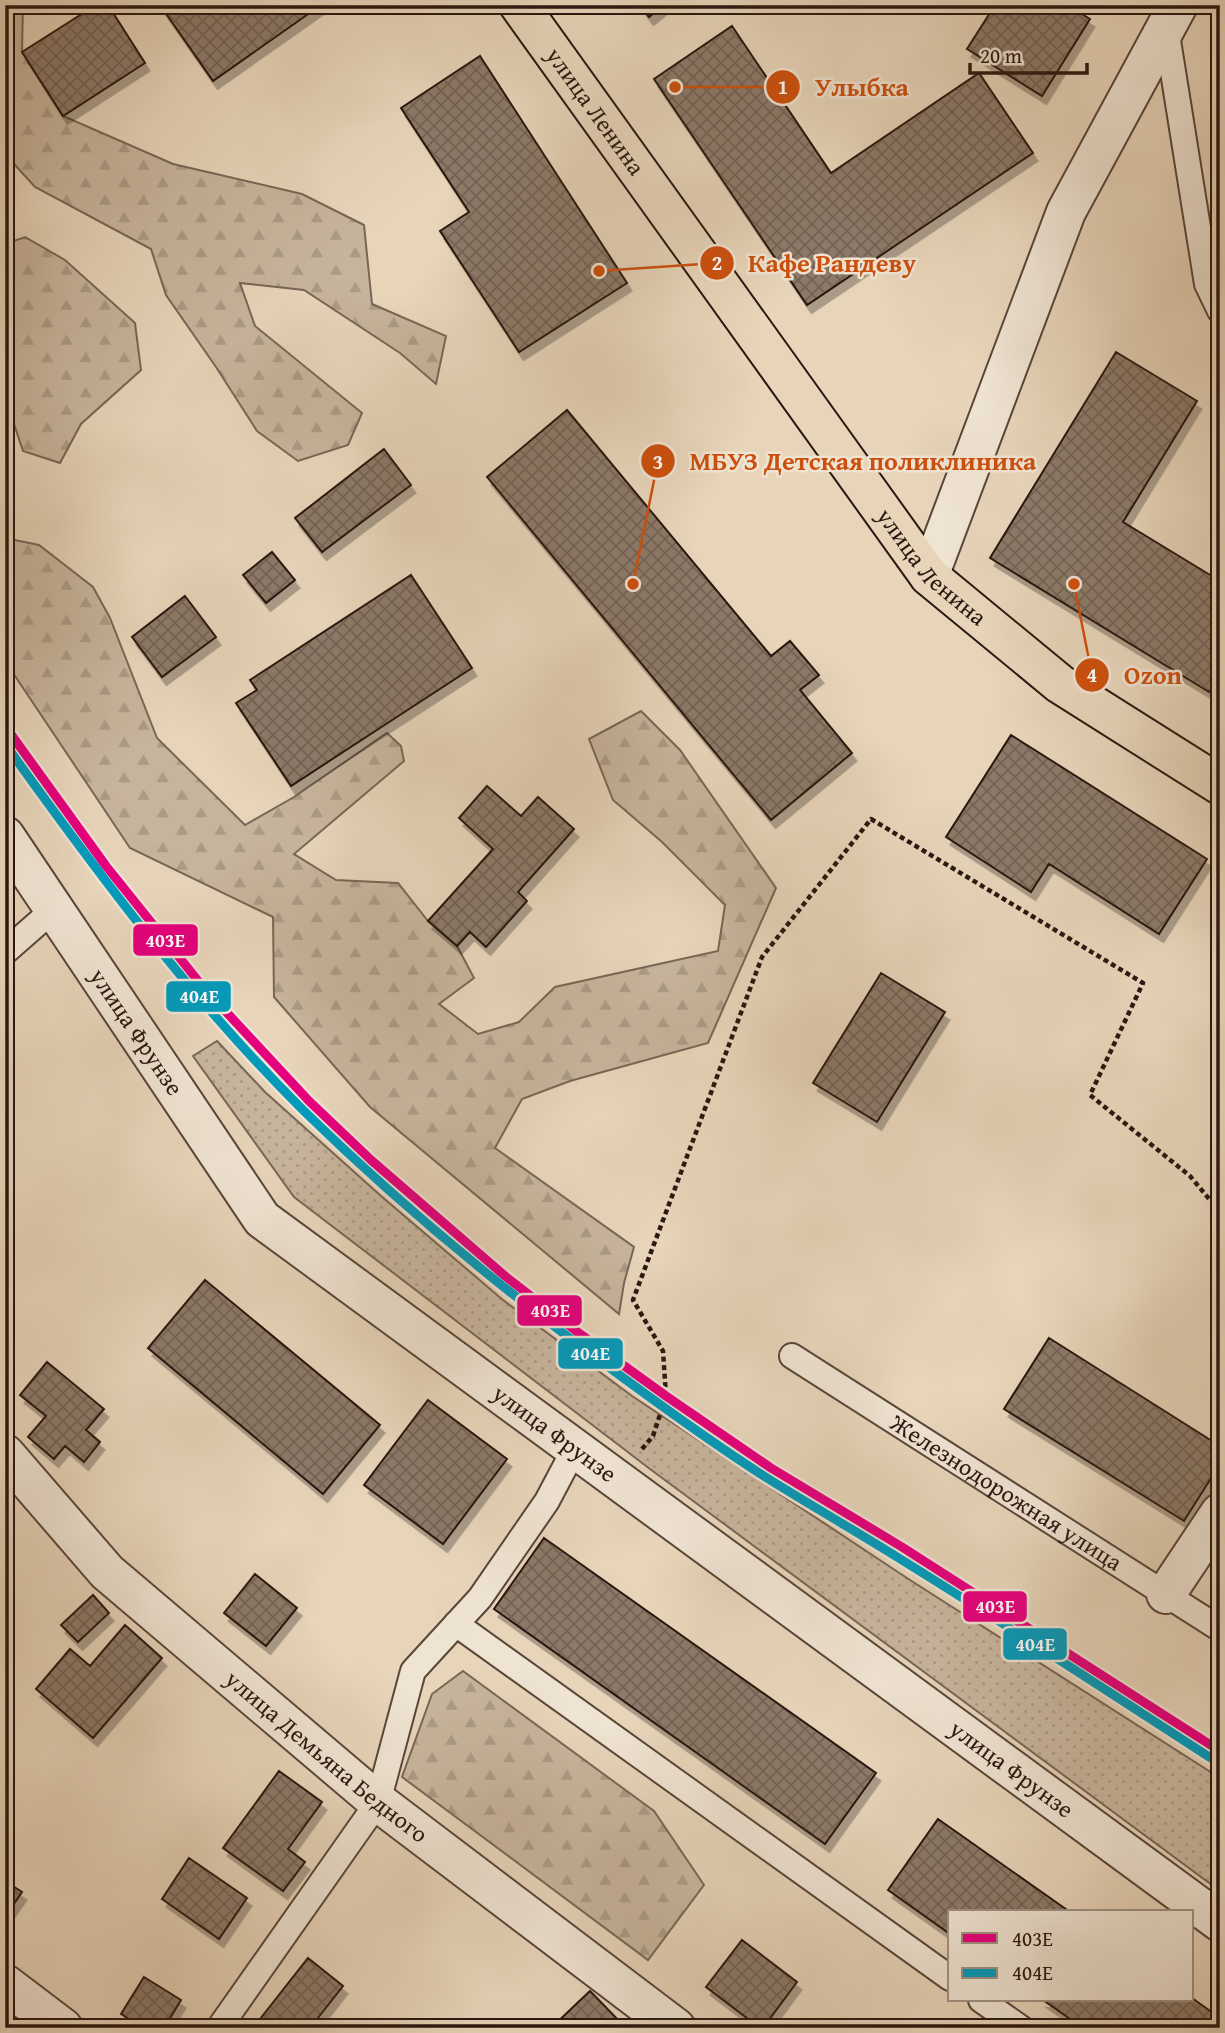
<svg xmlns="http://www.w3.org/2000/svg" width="1225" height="2033" font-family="'Gentium Book Plus',serif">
<defs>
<pattern id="grass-dots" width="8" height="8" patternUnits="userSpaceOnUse" patternTransform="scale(1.75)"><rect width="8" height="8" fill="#c7b49c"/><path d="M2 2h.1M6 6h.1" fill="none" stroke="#ab9a85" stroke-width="1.8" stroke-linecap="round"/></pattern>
<pattern id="forest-firs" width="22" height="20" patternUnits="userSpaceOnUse" patternTransform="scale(1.75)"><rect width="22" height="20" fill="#c7b49c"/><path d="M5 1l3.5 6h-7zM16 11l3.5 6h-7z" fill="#ab9a85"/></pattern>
<pattern id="building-cross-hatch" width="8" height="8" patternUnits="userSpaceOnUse" patternTransform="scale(1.75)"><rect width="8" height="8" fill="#8c7968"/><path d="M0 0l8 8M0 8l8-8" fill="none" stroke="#736254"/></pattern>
<filter id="shadow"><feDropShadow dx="4.5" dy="8" stdDeviation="0" flood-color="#0004"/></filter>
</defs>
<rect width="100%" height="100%" fill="#e7d4b9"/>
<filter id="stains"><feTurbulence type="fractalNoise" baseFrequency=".00286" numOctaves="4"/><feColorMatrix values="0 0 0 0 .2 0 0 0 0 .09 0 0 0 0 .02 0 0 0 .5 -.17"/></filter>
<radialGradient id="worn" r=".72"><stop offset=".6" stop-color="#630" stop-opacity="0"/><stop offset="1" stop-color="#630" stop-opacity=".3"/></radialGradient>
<path fill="url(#grass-dots)" stroke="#786656" stroke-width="2" d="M 217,1041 L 265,1092 L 381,1196 L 503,1300 L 632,1396 L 910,1580 L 1220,1778 L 1220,1891 L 650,1469 L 294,1197 L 193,1056 Z"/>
<path fill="url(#forest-firs)" stroke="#786656" stroke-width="2" d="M 5,5 L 23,5 L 22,52 L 63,116 L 173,164 L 302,194 L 364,225 L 372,304 L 446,336 L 436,384 L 400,353 L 304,290 L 240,283 L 255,326 L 362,413 L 348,445 L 298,461 L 257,431 L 216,367 L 166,295 L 151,249 L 35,187 L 5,154 Z
M 25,237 L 65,260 L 135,323 L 141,370 L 81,424 L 60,463 L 23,451 L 5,397 L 5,244 Z
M 5,538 L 39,545 L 93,587 L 110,618 L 157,738 L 245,825 L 294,797 L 387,733 L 401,746 L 404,761 L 294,854 L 336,880 L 398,883 L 428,921 L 457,946 L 474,978 L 439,1004 L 478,1034 L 519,1022 L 555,987 L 718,951 L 725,905 L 662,842 L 613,800 L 589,739 L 641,711 L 680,750 L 776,888 L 708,1043 L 570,1081 L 522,1099 L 495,1148 L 634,1247 L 624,1283 L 619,1314 L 370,1107 L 274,997 L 273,917 L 130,848 L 5,661 Z
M 463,1671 L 654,1811 L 704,1885 L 648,1960 L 402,1777 L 432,1694 Z"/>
<path fill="url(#building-cross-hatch)" stroke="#2a1710" stroke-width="2" filter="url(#shadow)" d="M 96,5 L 108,5 L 145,63 L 63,116 L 22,52 Z
M 160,5 L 321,5 L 213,81 Z
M 640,5 L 664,5 L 649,17 Z
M 995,5 L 1067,5 L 1090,19 L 1042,96 L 967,49 Z
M 732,26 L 831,173 L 979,73 L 1033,153 L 807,305 L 654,79 Z
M 480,56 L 627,283 L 519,352 L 440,231 L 469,212 L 401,108 Z
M 1116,352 L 1197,401 L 1123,522 L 1220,581 L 1220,675 L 1209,692 L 990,558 Z
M 567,410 L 771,656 L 790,641 L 819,675 L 800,690 L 852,753 L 771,820 L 487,477 Z
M 384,449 L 411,485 L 322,552 L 295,518 Z
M 272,552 L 295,580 L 266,603 L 243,575 Z
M 411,575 L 472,668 L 291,786 L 236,703 L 257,690 L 250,680 Z
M 185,596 L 216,637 L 162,677 L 132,637 Z
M 1011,735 L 1207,859 L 1159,934 L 1049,864 L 1031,892 L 946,837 Z
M 487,786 L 521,816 L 538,797 L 574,829 L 518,892 L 527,901 L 486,947 L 470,932 L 457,946 L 428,921 L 493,849 L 459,818 Z
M 881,973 L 945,1012 L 877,1122 L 813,1083 Z
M 205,1280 L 380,1425 L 323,1494 L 148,1348 Z
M 1049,1338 L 1220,1446 L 1220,1464 L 1184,1521 L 1004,1409 Z
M 47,1362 L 104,1409 L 86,1430 L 100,1442 L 84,1462 L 65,1446 L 54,1459 L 28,1437 L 46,1416 L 20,1395 Z
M 428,1400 L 507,1459 L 443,1544 L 364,1485 Z
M 544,1538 L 876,1773 L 825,1844 L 494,1609 Z
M 255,1574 L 297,1608 L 266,1646 L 224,1613 Z
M 93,1595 L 109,1613 L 78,1642 L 61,1625 Z
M 125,1625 L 162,1658 L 93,1738 L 36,1689 L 70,1649 L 90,1666 Z
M 279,1771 L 322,1802 L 288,1849 L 305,1862 L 283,1891 L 223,1848 Z
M 938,1819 L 1070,1912 L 950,1912 L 950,1934 L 888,1890 Z
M 189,1858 L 247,1898 L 219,1939 L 162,1899 Z
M 5,1881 L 22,1892 L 5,1917 Z
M 742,1940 L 797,1982 L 763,2028 L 760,2028 L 706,1987 Z
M 308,1958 L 343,1986 L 310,2028 L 253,2028 Z
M 144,1977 L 181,2000 L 164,2028 L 143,2028 L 121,2014 Z
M 590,1991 L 626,2028 L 551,2028 Z
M 1192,1998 L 1220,2018 L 1220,2028 L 1083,2028 L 1043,2000 L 1192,2000 Z"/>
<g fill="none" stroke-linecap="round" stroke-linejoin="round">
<defs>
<g id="service">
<path d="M 1166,28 L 1207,284 L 1220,311"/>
<path d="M 5,952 L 54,909"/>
<path id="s1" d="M 792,1356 L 1220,1629"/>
<path d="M 456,1624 L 950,1978"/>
<path d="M 981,2000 L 1021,2028"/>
<path d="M 219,2028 L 378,1802 L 413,1671 L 480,1598 L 547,1501 L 575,1448"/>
</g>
<g id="minor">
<path d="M 929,576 L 1066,212 L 1178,5"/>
<path id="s2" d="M 5,836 L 262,1219 L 1220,1922"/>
<path id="s3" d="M 5,1454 L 107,1572 L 378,1802 L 676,2028"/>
<path d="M 1166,1594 L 1220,1513"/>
<path d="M 5,1984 L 63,2028"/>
</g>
<g id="primary">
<path id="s4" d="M 519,5 L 929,576 L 1060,684 L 1220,785"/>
</g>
</defs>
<use href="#service" stroke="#59463a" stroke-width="28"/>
<use href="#minor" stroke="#59463a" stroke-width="42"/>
<use href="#primary" stroke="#2a1710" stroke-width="42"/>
<path stroke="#2a1710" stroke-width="4.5" stroke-dasharray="5 3.5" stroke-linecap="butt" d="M 642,1449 L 653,1436 L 666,1396 L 663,1351 L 633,1300 L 762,957 L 871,819 L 1143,983 L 1090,1095 L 1190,1176 L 1220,1212"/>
<use href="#service" stroke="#efe3d2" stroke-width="24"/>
<use href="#minor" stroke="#efe3d2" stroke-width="38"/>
<use href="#primary" stroke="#e7d4b9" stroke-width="38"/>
<defs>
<path id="rail-1" d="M 5,726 L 106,866 L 203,987 L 309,1101 L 371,1160 L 505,1276 L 576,1331 L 666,1396 L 771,1468 L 902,1547 L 1220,1751"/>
<path id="rail-2" d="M 5,744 C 97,872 191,999 303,1110 C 404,1209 514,1299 629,1382 C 674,1415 720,1448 767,1478 C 810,1505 854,1530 897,1557 C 1004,1623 1109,1692 1214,1760"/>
</defs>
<use href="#rail-1" stroke="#efe3d2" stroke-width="14"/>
<use href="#rail-2" stroke="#efe3d2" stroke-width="14"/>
<use href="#rail-1" stroke="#e5007d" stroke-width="9"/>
<use href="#rail-2" stroke="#049abb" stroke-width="9"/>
</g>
<g text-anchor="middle" stroke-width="5" stroke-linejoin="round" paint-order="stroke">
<g font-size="24" fill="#2a1710" stroke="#efe3d2">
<text dy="8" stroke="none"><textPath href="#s4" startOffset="131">улица Ленина</textPath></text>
<text dy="8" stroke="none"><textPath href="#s4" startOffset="698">улица Ленина</textPath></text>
<text dy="8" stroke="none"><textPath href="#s2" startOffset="236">улица Фрунзе</textPath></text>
<text dy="8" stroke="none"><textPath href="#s2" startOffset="824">улица Фрунзе</textPath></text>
<text dy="8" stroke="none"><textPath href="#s1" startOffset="254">Железнодорожная улица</textPath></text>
<text dy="8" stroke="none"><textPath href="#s3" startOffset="443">улица Демьяна Бедного</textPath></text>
<text dy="8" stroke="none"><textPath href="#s2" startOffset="1391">улица Фрунзе</textPath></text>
</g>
</g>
<path fill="none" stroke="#cc4f0d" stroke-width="2.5" d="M675 87L783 87M599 271L717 263M633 584L658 461M1074 584L1092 675"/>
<g fill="#cc4f0d" stroke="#efe3d2" stroke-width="2.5">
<circle cx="675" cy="87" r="7"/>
<circle cx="599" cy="271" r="7"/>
<circle cx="633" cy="584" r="7"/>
<circle cx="1074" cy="584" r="7"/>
<circle cx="783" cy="87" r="18"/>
<circle cx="717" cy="263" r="18"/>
<circle cx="658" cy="461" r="18"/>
<circle cx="1092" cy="675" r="18"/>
</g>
<g font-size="21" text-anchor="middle" font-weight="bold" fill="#fff">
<text x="783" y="94">1</text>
<text x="717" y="270">2</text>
<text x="658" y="469">3</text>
<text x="1092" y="682">4</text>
</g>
<g font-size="26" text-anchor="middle" font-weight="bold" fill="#cc4f0d" stroke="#efe3d2" stroke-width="5" stroke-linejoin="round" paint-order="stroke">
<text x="862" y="96">Улыбка</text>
<text x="832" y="272">Кафе Рандеву</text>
<text x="863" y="470">МБУЗ Детская поликлиника</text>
<text x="1153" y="684">Ozon</text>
</g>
<g stroke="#efe3d2" stroke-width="2.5">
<rect x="132" y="923" width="67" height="34" rx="7" fill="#e5007d"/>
<rect x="165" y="980" width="67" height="33" rx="7" fill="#049abb"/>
<rect x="516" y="1294" width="67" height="33" rx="7" fill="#e5007d"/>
<rect x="557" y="1337" width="67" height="33" rx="7" fill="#049abb"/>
<rect x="962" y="1590" width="66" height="33" rx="7" fill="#e5007d"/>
<rect x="1002" y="1627" width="66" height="34" rx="7" fill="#049abb"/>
</g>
<g font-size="19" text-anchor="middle" font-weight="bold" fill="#fff">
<text x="165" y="947">403Е</text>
<text x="199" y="1003">404Е</text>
<text x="550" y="1317">403Е</text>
<text x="590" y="1360">404Е</text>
<text x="995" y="1613">403Е</text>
<text x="1035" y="1651">404Е</text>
</g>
<rect width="1225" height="2033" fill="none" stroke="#e7d4b9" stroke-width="28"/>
<rect x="7" y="7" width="1211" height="2019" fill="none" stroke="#2a1710" stroke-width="3.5"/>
<rect x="14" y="14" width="1197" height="2005" fill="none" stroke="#2a1710" stroke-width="2"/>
<rect x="948" y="1910" width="245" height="91" fill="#efe3d2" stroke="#a09184" stroke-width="2"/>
<rect x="962" y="1933" width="35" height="10" fill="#e5007d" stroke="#a09184" stroke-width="2"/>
<text x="1012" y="1946" font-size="21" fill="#2a1710">403Е</text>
<rect x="962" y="1968" width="35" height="10" fill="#049abb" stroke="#a09184" stroke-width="2"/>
<text x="1012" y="1980" font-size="21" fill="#2a1710">404Е</text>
<path d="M970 63v10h117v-10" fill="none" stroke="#2a1710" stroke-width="3.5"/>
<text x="980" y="63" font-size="21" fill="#2a1710" stroke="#efe3d2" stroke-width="5" paint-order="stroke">20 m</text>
<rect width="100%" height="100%" filter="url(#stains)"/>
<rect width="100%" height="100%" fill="url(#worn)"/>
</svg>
